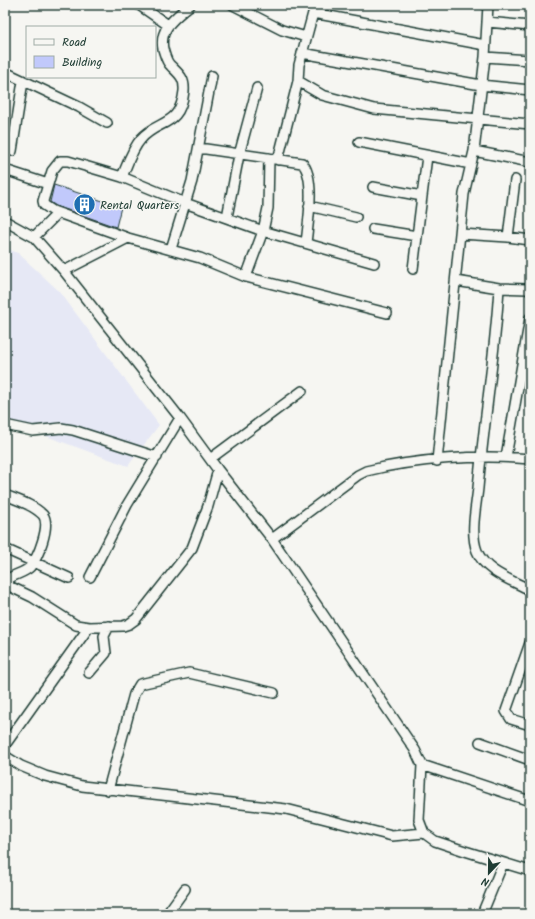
<svg xmlns="http://www.w3.org/2000/svg" width="535" height="919" font-family="Kalam,sans-serif">
<rect width="100%" height="100%" fill="#f6f6f2"/>
<filter id="ink" filterUnits="userSpaceOnUse"><feTurbulence type="fractalNoise" baseFrequency=".025" numOctaves="2"/><feDisplacementMap in="SourceGraphic" scale="8" xChannelSelector="R" yChannelSelector="G"/><feConvolveMatrix kernelMatrix="1 2 1 2 8 2 1 2 1" color-interpolation-filters="sRGB"/></filter>
<g filter="url(#ink)">
<path fill="#e6e8f5" d="M 5,248 L 18,253 L 60,292 L 159,425 L 128,466 L 5,421 Z"/>
<path fill="#c1c9fb" stroke="#1f3d34" d="M 54,185 L 121,207 L 116,227 L 56,206 L 50,202 Z"/>
<g fill="none" stroke-linecap="round" stroke-linejoin="round">
<defs>
<path id="minor" d="M 139,5 L 168,25
M 233,5 L 282,30 L 306,37
M 315,5 L 313,13 L 485,45
M 487,22 L 530,26
M 302,53 L 481,85 L 530,90
M 485,57 L 530,60
M 5,72 L 79,107 L 107,123
M 298,81 L 322,95 L 374,109 L 530,124
M 359,142 L 471,164
M 199,148 L 302,163 C 316,177 308,224 306,243
M 12,151 L 23,81
M 474,151 L 530,162
M 278,160 L 298,81 L 299,65 L 313,13
M 5,170 L 48,184
M 122,177 C 127,165 132,149 141,139 C 158,119 180,128 184,91 C 185,78 179,74 171,66 C 166,62 165,55 163,49 C 159,28 175,18 190,5
M 373,187 L 422,196
M 309,206 L 356,217
M 227,217 L 239,155 L 257,88
M 5,221 L 34,237 L 64,271 L 180,418 L 218,470 L 272,539 L 415,750 L 422,765 L 419,820 L 424,833 L 435,841 L 465,851 L 530,871
M 373,229 L 417,236
M 461,234 L 508,237 L 530,240
M 34,237 L 58,213
M 508,237 L 515,180
M 171,249 L 192,181 L 212,76
M 374,263 L 263,231 L 185,203 L 122,177 L 68,161 L 60,161 L 52,171 L 43,201 L 44,205 L 53,211 L 128,238 L 200,258 L 246,277 L 387,313
M 413,269 L 427,156
M 64,271 L 128,238
M 246,277 L 263,231 L 268,208 L 269,158
M 456,281 L 499,288 L 527,289 L 530,291
M 499,288 C 495,355 484,421 478,488 C 476,507 470,533 477,551 C 485,572 512,580 530,590
M 5,425 L 33,431 L 61,428 L 73,430 L 157,457
M 506,457 L 530,318
M 210,459 L 302,391
M 437,461 L 464,194 L 474,151 L 485,57 L 488,5
M 5,495 C 17,500 34,505 43,515 C 51,525 38,558 30,567 C 24,573 15,574 8,579 L 9,586 L 32,597 L 76,625 L 89,627 L 123,626 L 129,624 L 136,619 L 192,548 L 208,506 L 218,470
M 272,539 L 358,475 L 366,471 C 416,459 480,454 530,459
M 5,549 L 69,578
M 90,577 L 127,505 L 180,418
M 530,643 L 506,711 L 511,719 L 530,725
M 89,673 L 106,653 L 104,636 L 109,626
M 480,742 L 530,760
M 5,745 L 89,627
M 5,756 L 21,766 L 45,776 L 82,786 L 286,809 L 392,836 L 424,833
M 422,765 L 530,801
M 108,790 L 134,694 L 140,684 L 189,673 L 274,693
M 167,914 L 185,889
M 482,914 L 503,863"/>
</defs>
<use href="#minor" stroke="#1f3d34" stroke-width="12"/>
<use href="#minor" stroke="#f6f6f2" stroke-width="9"/>
</g>
</g>
<defs>
<symbol id="building-disc" viewBox="-11 -11 22 22"><circle r="9.5" fill="#1f6fb2" stroke="#f6f6f2"/><path d="M-4-6H4V6H1V3H-1V6H-4ZM-2.5-4.3h1.7v1.8h-1.7ZM.8-4.3h1.7v1.8H.8ZM-2.5-1h1.7V.8h-1.7ZM.8-1h1.7V.8H.8Z" fill="#fff"/></symbol>
</defs>
<g fill-rule="evenodd">
<use href="#building-disc" x="72" y="192" width="25" height="25"/>
</g>
<g text-anchor="middle" stroke-width="3" stroke-linejoin="round" paint-order="stroke">
<g font-size="12" fill="#1f3d34" stroke="#f6f6f2" text-anchor="start">
<text x="100" y="209">Rental Quarters</text>
</g>
</g>
<rect width="535" height="919" fill="none" stroke="#f6f6f2" stroke-width="20"/>
<rect x="10" y="10" width="515" height="899" fill="none" stroke="#1f3d34" stroke-width="1.5" filter="url(#ink)"/>
<rect x="26" y="26" width="130" height="52" fill="#f6f6f2" stroke="#a0aca6"/>
<rect x="34" y="39" width="20" height="6" fill="#f6f6f2" stroke="#a0aca6"/>
<text x="62" y="46" font-size="12" fill="#1f3d34">Road</text>
<rect x="34" y="56" width="20" height="12" fill="#c1c9fb" stroke="#a0aca6"/>
<text x="62" y="66" font-size="12" fill="#1f3d34">Building</text>
<g transform="translate(489 873) rotate(202)" stroke="#f6f6f2" stroke-width="3" paint-order="stroke">
<path d="M0-3L7 15L0 10L-7 15Z" fill="#1f3d34"/>
<text y="-6" font-size="11" font-weight="bold" text-anchor="middle" fill="#1f3d34">N</text>
</g>
</svg>
